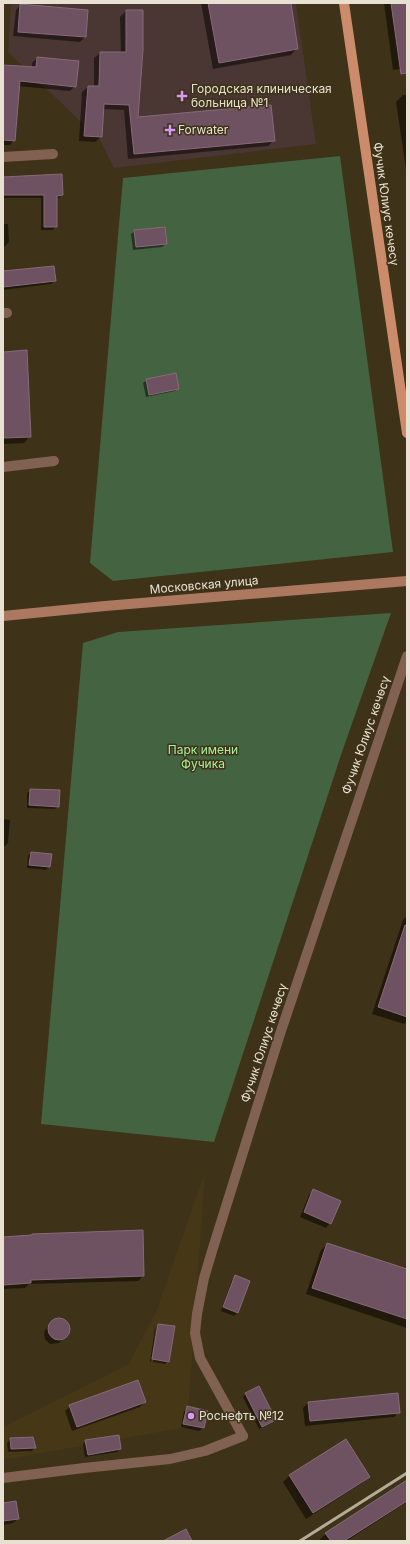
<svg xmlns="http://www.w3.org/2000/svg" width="410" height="1544" font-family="Inter,sans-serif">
<rect width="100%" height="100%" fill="#3e3218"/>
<path fill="#463716" d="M 205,1172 L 187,1427 L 3,1460 L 3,1427 L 128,1365 L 156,1312 Z"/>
<path fill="#4a3632" d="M 11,3 L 296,3 L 316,144 L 114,168 L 100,140 L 8,52 Z"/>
<path fill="#446340" d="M 340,156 L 393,552 L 113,581 L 90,563 L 123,178 Z
M 391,613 L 342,752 L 214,1142 L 41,1124 L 83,643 L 118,632 Z"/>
<path fill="#0007" d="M 201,3 L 290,3 L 297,48 L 291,55 L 213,69 Z
M 384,3 L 407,3 L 407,68 L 393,70 Z
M 20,5 L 87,11 L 85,37 L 80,42 L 13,36 L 16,10 Z
M 126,11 L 137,118 L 274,140 L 268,146 L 128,159 L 124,110 L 103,109 L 101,137 L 95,142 L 79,141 L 82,92 L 88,87 L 94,87 L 94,58 L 100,53 L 121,53 L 120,17 Z
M 37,58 L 75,86 L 70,91 L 18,86 L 14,140 L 10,145 L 3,145 L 3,66 L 32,68 L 32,63 Z
M 403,95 L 407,95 L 407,176 L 396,102 Z
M 61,175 L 62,195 L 59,198 L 56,198 L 56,226 L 53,230 L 41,230 L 41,198 L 3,198 L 3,177 Z
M 3,224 L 8,224 L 9,242 L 4,247 L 3,247 Z
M 135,231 L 166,244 L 162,247 L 133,250 L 131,234 Z
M 3,270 L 3,272 L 55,281 L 51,284 L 3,290 Z
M 3,353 L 30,436 L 24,443 L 3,444 Z
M 147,380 L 178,388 L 175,391 L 146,397 L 143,383 Z
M 31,790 L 58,806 L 55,809 L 27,808 L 27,793 Z
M 3,819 L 10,820 L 8,843 L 5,846 L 3,846 Z
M 31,853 L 49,866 L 46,870 L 27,868 L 28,856 Z
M 407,916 L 407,1021 L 404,1024 L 372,1014 L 403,920 Z
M 314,1191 L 330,1223 L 326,1228 L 300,1217 L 309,1195 Z
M 3,1238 L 143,1276 L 138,1281 L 29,1284 L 25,1288 L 3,1289 Z
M 327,1244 L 407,1270 L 407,1328 L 306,1294 L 321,1250 Z
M 236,1276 L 238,1312 L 234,1316 L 221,1311 L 232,1280 Z
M 63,1319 L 69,1325 L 69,1332 L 59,1343 L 50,1344 L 45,1339 L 44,1334 L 45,1330 L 55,1320 Z
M 158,1325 L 168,1361 L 165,1364 L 153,1362 L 158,1327 L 156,1327 L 151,1362 L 150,1362 L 155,1328 Z
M 246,1393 L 275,1420 L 272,1423 L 259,1429 L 243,1397 Z
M 145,1402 L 140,1407 L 72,1431 L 65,1411 L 70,1406 Z
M 308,1403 L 399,1412 L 394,1417 L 305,1426 L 303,1408 Z
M 188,1408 L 206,1412 L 203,1428 L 199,1431 L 181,1427 L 184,1411 Z
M 10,1439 L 35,1447 L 32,1451 L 8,1452 L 7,1443 Z
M 346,1440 L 369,1477 L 362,1483 L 306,1519 L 283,1482 L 289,1476 Z
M 86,1441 L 120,1449 L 117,1452 L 85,1457 L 83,1444 Z
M 407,1482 L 407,1502 L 348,1540 L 348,1541 L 321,1541 L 320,1539 L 326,1534 Z
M 3,1504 L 18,1519 L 13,1523 L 3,1525 Z"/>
<path fill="#6e5261" stroke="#886a79" d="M 208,3 L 291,3 L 298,49 L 219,63 Z
M 391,3 L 407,3 L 407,73 L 401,74 Z
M 20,4 L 88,10 L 86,37 L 18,32 Z
M 126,10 L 143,10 L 143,50 L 138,117 L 271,105 L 275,141 L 134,154 L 129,105 L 104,104 L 102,137 L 84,136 L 88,86 L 99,86 L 100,52 L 126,52 Z
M 37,57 L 79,61 L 76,87 L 20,81 L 15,141 L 3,140 L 3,65 L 36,67 Z
M 62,174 L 63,195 L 57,196 L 57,227 L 44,227 L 44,195 L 3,195 L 3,177 Z
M 165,227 L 167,244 L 136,247 L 134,230 Z
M 54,266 L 56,281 L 3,287 L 3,271 Z
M 27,350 L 31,437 L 3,438 L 3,352 Z
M 176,373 L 179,389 L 149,395 L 146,379 Z
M 30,789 L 60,790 L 59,807 L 29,805 Z
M 31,852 L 52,854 L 50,867 L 29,865 Z
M 405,925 L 407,926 L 407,1017 L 378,1007 Z
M 313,1189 L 341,1201 L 331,1224 L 304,1212 Z
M 143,1230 L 144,1276 L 31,1280 L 31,1283 L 3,1285 L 3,1237 L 32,1235 L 32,1234 Z
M 327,1243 L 407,1269 L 407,1319 L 312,1288 Z
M 235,1275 L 250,1281 L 238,1313 L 223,1307 Z
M48 1329a11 11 0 1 1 22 0a11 11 0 1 1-22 0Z
M 158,1324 L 175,1326 L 169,1362 L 152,1359 Z
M 138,1380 L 146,1402 L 77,1427 L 69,1405 Z
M 259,1386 L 276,1420 L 262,1427 L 245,1393 Z
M 398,1393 L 400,1413 L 310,1421 L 308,1402 Z
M 187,1406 L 208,1411 L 204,1428 L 183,1424 Z
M 119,1435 L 121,1449 L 88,1455 L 85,1440 Z
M 33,1437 L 36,1448 L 11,1449 L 10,1438 Z
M 346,1439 L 370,1477 L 313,1513 L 289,1475 Z
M 407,1480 L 407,1501 L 344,1541 L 331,1541 L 325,1533 Z
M 16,1501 L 19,1519 L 3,1521 L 3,1503 Z
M 186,1529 L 192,1541 L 163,1541 Z"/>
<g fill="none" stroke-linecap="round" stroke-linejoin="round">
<path stroke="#816151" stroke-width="10" d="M 3,157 L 53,154
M 3,313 L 7,313
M 3,467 L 54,461
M 3,1478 L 84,1468 L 170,1459 L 205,1451 L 243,1436"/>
<path stroke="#816151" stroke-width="10" d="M 243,1436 L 200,1358 L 195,1333 L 197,1314 L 204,1278 L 213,1248 L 280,1034 L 407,656"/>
<path stroke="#ac7960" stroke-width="10" d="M 3,616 L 105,606 L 407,581"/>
<path stroke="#cc8c6b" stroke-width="10" d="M 344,3 L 407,433"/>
<path stroke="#b4ab99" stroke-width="3" d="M 300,1541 L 407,1473"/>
</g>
<g fill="#d69bfa" stroke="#3e3218" stroke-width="1.5">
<path d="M180 90h4v4h4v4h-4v4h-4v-4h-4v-4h4z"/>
<path d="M168 124h4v4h4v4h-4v4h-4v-4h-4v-4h4z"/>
<circle cx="191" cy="1416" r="4"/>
</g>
<g text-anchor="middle" stroke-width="3" stroke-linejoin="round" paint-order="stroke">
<g font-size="12" fill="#e8e1d2" stroke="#3e3218" text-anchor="start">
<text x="191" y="93">Городская клиническая<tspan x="191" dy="14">больница №1</tspan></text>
<text x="178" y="134">Forwater</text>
<text x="199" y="1420">Роснефть №12</text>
</g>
<g font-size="12" fill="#e8e1d2" stroke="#3e3218">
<text transform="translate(386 204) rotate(82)" y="4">Фучик Юлиус көчөсү</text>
<text transform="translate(204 585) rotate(-5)" y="4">Московская улица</text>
<text transform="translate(366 735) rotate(-71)" y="4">Фучик Юлиус көчөсү</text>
<text transform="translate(264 1043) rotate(-72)" y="4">Фучик Юлиус көчөсү</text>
</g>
<g font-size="12" fill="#a6f29c" stroke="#3e3218">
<text x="203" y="754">Парк имени<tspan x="203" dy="14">Фучика</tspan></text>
</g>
</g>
<rect width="410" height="1544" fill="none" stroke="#e8e1d2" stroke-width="8"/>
</svg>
